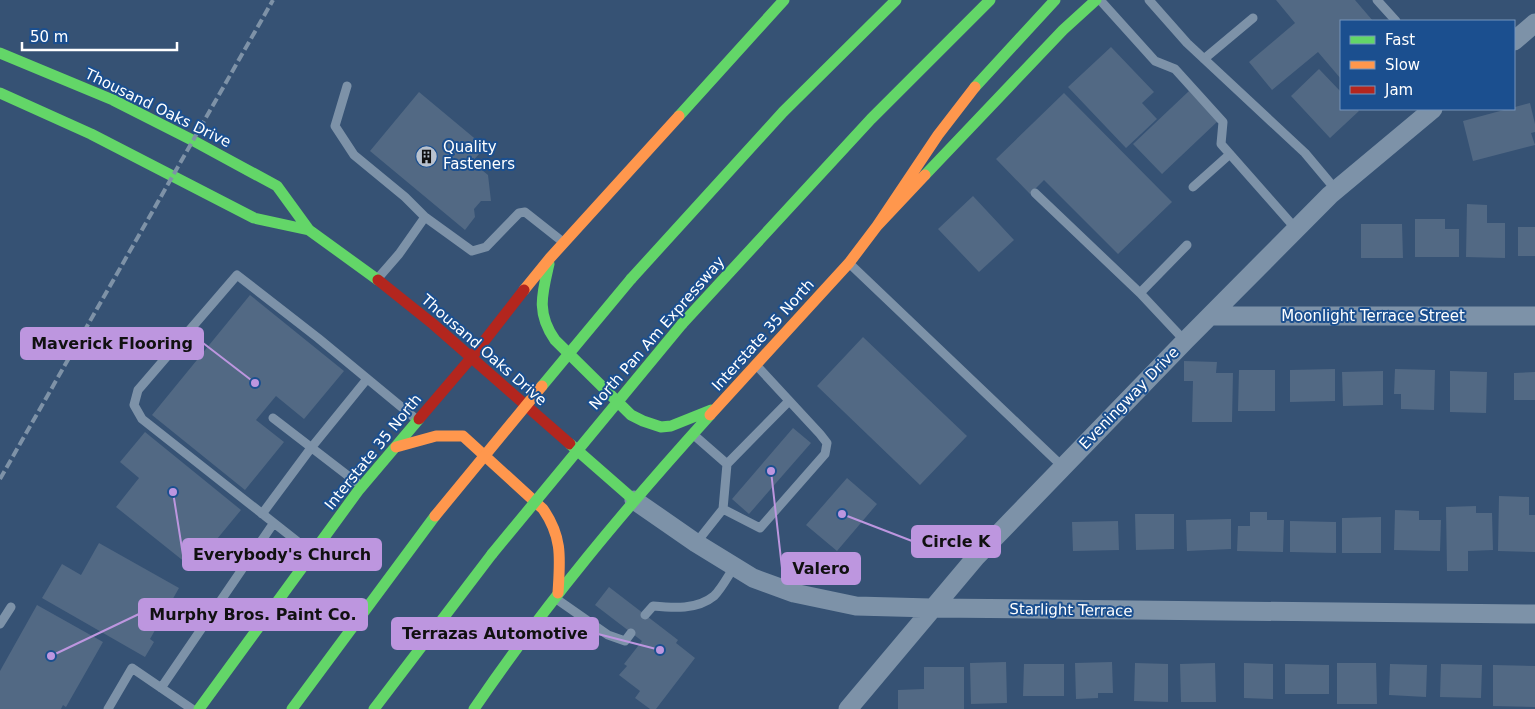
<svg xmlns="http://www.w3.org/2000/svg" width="1535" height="709" font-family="'DejaVu Sans',sans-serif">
<rect width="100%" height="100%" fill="#365274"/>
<path fill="#526984" d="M 1276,0 L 1355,0 L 1373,21 L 1341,21 L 1341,79 L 1318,52 L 1272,90 L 1249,62 L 1295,23 Z
M 1111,47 L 1154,92 L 1142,103 L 1157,119 L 1126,148 L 1068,87 Z
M 1319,69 L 1341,92 L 1341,109 L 1357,109 L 1359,111 L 1330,138 L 1291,96 Z
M 1189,91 L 1218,121 L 1162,174 L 1133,144 Z
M 419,92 L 485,147 L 472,162 L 488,175 L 491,201 L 481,201 L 474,209 L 475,217 L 465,230 L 370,151 Z
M 1064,93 L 1172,202 L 1118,254 L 1044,180 L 1030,194 L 996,159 Z
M 1530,103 L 1535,124 L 1535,132 L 1531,133 L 1535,145 L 1473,161 L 1463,121 Z
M 973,196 L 1014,240 L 979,272 L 938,229 Z
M 1467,204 L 1487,205 L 1487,223 L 1505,223 L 1505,258 L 1466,257 Z
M 1415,219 L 1445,219 L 1445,229 L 1459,229 L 1459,257 L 1415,257 Z
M 1361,224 L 1402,224 L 1403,258 L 1361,258 Z
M 1518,227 L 1535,227 L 1535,256 L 1518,256 Z
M 250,295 L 344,371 L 304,419 L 276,396 L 256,420 L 284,442 L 245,490 L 152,415 Z
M 863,337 L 967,436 L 920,485 L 817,386 Z
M 1184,361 L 1217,362 L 1216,373 L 1233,373 L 1232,422 L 1192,422 L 1193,381 L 1184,381 Z
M 1335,369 L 1335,401 L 1290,402 L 1290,370 Z
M 1395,369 L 1435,370 L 1434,410 L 1401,409 L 1401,394 L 1394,394 Z
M 1239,370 L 1275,370 L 1275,411 L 1238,411 Z
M 1383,371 L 1383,405 L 1343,406 L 1342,372 Z
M 1450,371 L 1487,372 L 1486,413 L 1450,412 Z
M 1535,372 L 1535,400 L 1514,400 L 1514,373 Z
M 793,428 L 811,443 L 749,514 L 732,499 Z
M 145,432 L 241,510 L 217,539 L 222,544 L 209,560 L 202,554 L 191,567 L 116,507 L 139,478 L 120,462 Z
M 847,478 L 877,504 L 837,551 L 806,525 Z
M 1499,496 L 1529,497 L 1529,515 L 1535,515 L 1535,552 L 1498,551 Z
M 1476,506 L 1476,513 L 1492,513 L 1493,550 L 1468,551 L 1468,571 L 1447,571 L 1446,507 Z
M 1395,510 L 1419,511 L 1419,520 L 1441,520 L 1440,551 L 1394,550 Z
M 1250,512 L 1267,512 L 1267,520 L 1284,520 L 1283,552 L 1237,551 L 1238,526 L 1250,526 Z
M 1135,514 L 1174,514 L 1174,549 L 1136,550 Z
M 1381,517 L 1381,553 L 1342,553 L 1342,518 Z
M 1231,519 L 1231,549 L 1187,551 L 1186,520 Z
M 1118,521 L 1119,550 L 1073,551 L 1072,522 Z
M 1290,521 L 1336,522 L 1336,553 L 1290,552 Z
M 99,543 L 179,588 L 150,639 L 154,642 L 145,657 L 42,598 L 62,564 L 81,575 Z
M 609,587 L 678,640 L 676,643 L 695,658 L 656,709 L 650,709 L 635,698 L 640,691 L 619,675 L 627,666 L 624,664 L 642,641 L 595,605 Z
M 37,605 L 103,642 L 66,707 L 63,705 L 61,709 L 0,709 L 0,671 Z
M 1006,662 L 1007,703 L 971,704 L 970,663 Z
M 1112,662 L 1113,693 L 1098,693 L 1098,698 L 1076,699 L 1075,663 Z
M 1135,663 L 1168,664 L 1168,702 L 1134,701 Z
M 1215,663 L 1216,702 L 1181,702 L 1180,664 Z
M 1244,663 L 1273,664 L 1273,699 L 1244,698 Z
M 1337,663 L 1376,663 L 1377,704 L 1337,704 Z
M 1024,664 L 1064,664 L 1064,696 L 1023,696 Z
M 1285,664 L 1329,665 L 1329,694 L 1285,694 Z
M 1390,664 L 1427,665 L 1426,697 L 1389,695 Z
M 1441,664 L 1482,665 L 1481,698 L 1440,697 Z
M 1493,665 L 1535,666 L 1535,707 L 1493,706 Z
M 924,667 L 964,667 L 964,709 L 898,709 L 898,690 L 924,689 Z"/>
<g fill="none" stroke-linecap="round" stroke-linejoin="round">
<path stroke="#7d92a8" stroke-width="9" d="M 1100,0 L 1155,61 L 1175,69 L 1223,122 L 1221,144 L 1296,229
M 1149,0 L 1187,43 L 1305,153 L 1336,190
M 1377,0 L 1396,21
M 1204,59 L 1253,18
M 347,86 L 335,126 L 354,155 L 405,197 L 425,217
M 1193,187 L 1230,154
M 1035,193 L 1140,293 L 1185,341
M 851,265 L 1063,467
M 379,277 L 399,254 L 425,217 L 472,251 L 486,247 L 519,213 L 525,212 L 563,242
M 1140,293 L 1187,245
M 273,418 L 360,485
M 695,436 L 727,464 L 723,509
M 727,464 L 789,401
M 262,514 L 311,448 L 367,379
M 696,543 L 723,509 L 760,528 L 825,454 L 827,443 L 820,434 L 758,367
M 312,553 L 142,419 L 134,405 L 138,390 L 237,275 L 318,338 L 416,419
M 555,598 L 608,635 L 625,641 L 631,633
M 645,615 L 653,606 C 673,608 697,610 714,596 C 722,588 728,576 734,567
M 0,624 L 11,607
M 161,688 L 273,524
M 108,709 L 132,668 L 192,709"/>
<path stroke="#7d92a8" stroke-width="19" d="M 1514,41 L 1535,23
M 1211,316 L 1535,316
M 634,500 L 696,543 L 753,578 L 794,593 L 856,606 L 931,608 L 1535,614
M 848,709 L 976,557 L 1185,341 L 1330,195 L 1433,109"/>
<path stroke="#63d668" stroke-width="11" d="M 0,53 L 113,100 L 192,140 L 277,186 L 309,230 L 378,280
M 975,87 L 1055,0
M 0,93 L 91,134 L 254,218 L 309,230
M 679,116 L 784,0
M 925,175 L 1063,30 L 1096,0
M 549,264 C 542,294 536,313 555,340 L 631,415 L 643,421 L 661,427 L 671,426 L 711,410
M 631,279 L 783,112 L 896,0
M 682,324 L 871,119 L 990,0
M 570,444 L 634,500
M 199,709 L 358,491 L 419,419
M 292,709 L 435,516
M 374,709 L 492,554
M 474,709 C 546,603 625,509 710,415"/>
<path stroke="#ff974d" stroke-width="11" d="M 877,226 L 938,135 L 975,87
M 524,290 L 550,258 L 679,116
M 710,415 L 849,263 L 877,226 L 925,175
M 396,447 L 436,436 L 463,436 L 543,509 C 563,538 560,559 558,593"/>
<path stroke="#b3261e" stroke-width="11" d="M 378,280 L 433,324 L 570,444
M 419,419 L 471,358 L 524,290"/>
<path stroke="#7e92a7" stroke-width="4" stroke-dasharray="9 4" stroke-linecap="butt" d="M 0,479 L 273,0"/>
<path stroke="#63d668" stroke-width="11" d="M 542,386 L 631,279
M 492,554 L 682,324"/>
<path stroke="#ff974d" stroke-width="11" d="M 435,516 L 542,386"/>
</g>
<defs>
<symbol id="building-disc" viewBox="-11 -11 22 22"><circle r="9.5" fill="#b9c2ce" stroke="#1b4f8f"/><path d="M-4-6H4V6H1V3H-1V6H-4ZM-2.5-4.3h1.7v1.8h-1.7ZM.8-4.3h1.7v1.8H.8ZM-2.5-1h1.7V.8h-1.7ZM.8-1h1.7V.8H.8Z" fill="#111"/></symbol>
</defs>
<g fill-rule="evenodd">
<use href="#building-disc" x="414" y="144" width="25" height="25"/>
</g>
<g text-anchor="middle" stroke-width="4" stroke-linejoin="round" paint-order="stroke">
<g font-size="15" fill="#fff" stroke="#1b4f8f">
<text transform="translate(158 108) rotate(26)" y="5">Thousand Oaks Drive</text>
<text x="1373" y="321">Moonlight Terrace Street</text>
<text transform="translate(657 333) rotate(-49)" y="5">North Pan Am Expressway</text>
<text transform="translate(763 335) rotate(-48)" y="5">Interstate 35 North</text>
<text transform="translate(484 350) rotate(41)" y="5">Thousand Oaks Drive</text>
<text transform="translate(1129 398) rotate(-46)" y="5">Eveningway Drive</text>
<text transform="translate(373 452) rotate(-51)" y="5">Interstate 35 North</text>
<text transform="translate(1071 610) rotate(1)" y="5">Starlight Terrace</text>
</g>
<g font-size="15" fill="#fff" stroke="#1b4f8f" text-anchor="start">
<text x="443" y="152">Quality<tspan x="443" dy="17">Fasteners</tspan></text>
</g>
</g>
<path fill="none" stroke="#bd96df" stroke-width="2" d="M255 383L203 343M842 514L912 541M173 492L183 555M771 471L782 568M51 656L139 614M660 650L598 634"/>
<g fill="#bd96df" stroke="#1b4f8f" stroke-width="2">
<circle cx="255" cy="383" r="5"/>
<circle cx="842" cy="514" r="5"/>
<circle cx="173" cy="492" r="5"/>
<circle cx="771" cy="471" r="5"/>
<circle cx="51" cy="656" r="5"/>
<circle cx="660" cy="650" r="5"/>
</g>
<g fill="#bd96df" stroke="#bd96df" stroke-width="2">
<rect x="21" y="328" width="182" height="31" rx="5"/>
<rect x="912" y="526" width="88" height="31" rx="5"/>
<rect x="183" y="539" width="198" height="31" rx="5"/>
<rect x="782" y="553" width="78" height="31" rx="5"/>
<rect x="139" y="599" width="228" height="31" rx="5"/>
<rect x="392" y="618" width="206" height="31" rx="5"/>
</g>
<g font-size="16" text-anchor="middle" font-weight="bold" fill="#111">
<text x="112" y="349">Maverick Flooring</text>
<text x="956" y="547">Circle K</text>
<text x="282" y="560">Everybody's Church</text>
<text x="821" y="574">Valero</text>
<text x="253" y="620">Murphy Bros. Paint Co.</text>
<text x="495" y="639">Terrazas Automotive</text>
</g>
<rect x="1340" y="20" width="175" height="90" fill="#1b4f8f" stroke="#7695bc"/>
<rect x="1350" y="36" width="25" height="8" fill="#63d668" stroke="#7695bc"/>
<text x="1385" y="45" font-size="15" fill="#ffffff">Fast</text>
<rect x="1350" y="61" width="25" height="8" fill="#ff974d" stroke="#7695bc"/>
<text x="1385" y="70" font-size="15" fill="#ffffff">Slow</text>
<rect x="1350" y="86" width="25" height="8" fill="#b3261e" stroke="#7695bc"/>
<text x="1385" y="95" font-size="15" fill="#ffffff">Jam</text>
<path d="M22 42v8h155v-8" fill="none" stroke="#ffffff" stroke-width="2.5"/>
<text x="30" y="42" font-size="15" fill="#ffffff" stroke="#1b4f8f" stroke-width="4" paint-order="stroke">50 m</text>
</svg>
